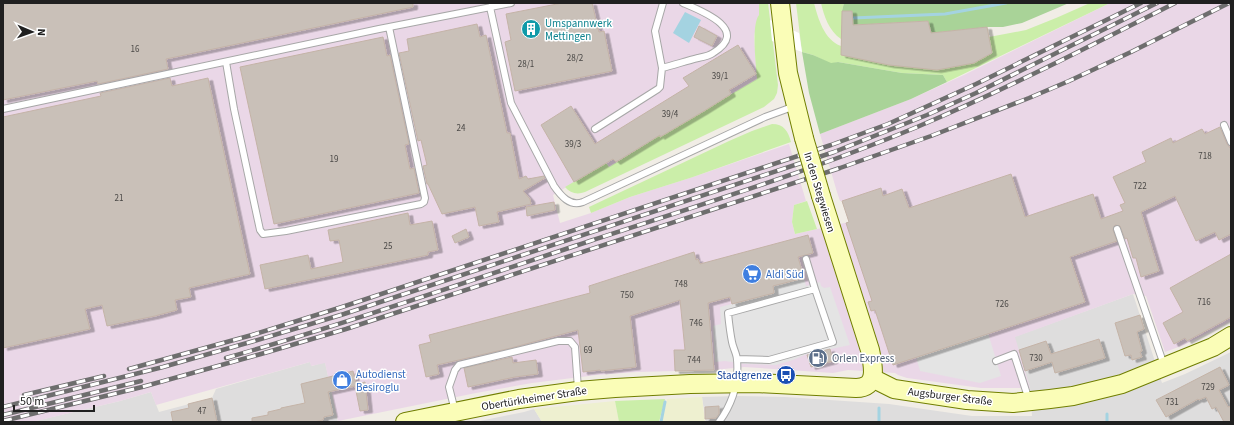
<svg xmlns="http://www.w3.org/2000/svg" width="1234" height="425" font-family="'Source Sans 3',sans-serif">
<defs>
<filter id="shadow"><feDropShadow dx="4.5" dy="2.5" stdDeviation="0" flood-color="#0004"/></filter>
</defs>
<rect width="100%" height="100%" fill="#f1ede6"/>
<path fill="#dedddd" d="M 1133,294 L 1162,383 L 1185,374 L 1231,352 L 1231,422 L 706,422 L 702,397 L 738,396 L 785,397 L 889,404 L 972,416 L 1032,416 L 1030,388 L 1014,337 Z
M 310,362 L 312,366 L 325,362 L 338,422 L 31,422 L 120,401 L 151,392 L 159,412 L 212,398 L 216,389 Z
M 534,409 L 542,422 L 475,422 L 524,412 Z"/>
<path fill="#ead7e7" d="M 3,3 L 759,3 L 759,15 L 754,36 L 757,79 L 609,167 L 607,163 L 553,195 L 560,223 L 591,213 L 630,197 L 693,177 L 789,144 L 806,201 L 794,205 L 792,222 L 795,234 L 849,222 L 842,201 L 840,201 L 837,192 L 820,134 L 911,99 L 964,75 L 1110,3 L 1231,3 L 1231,321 L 1184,345 L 1165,352 L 1146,296 L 1133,294 L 1015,337 L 1030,388 L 981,388 L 907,378 L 898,375 L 895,373 L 848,370 L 833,373 L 744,367 L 714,370 L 637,372 L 597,375 L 532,383 L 476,393 L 338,421 L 325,363 L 311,366 L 310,362 L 156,405 L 151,392 L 120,401 L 32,422 L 3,422 Z"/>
<path fill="#eef0d0" d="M 702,397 L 705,422 L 662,422 L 667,399 Z
M 615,401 L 619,422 L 542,422 L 534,409 Z"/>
<path fill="#cbeea9" d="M 759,3 L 768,3 L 778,85 L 777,93 L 774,99 L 764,107 L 585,192 C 577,195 570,193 565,187 L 606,163 L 609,167 L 660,135 L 660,136 L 757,79 C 756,65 751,25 759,15 Z
M 796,3 L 814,3 C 818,18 824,40 841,46 L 841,39 C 829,31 824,16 821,3 L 844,3 L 842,11 L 852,11 L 928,21 L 987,27 L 989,37 L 1026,30 L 1056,18 L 1090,3 L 1110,3 L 947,82 L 943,75 L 902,73 L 838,62 L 831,64 L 813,55 L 802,52 Z
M 772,124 C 784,124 788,131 791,142 L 693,177 L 630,197 L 591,213 L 589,207 L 729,141 L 752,131 Z
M 807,201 L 817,229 L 795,234 L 792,222 L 794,205 Z
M 665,399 L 659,422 L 619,422 L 615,401 Z"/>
<path fill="#a9d398" d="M 844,3 L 1069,3 L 1022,23 L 1003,27 L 987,27 L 931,33 L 928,21 L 853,25 L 852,11 L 842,11 Z
M 802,52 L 813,55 L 831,63 L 838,62 L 902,73 L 943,75 L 947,82 L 911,99 L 820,134 L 809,93 Z"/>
<path fill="#e4e4e4" d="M 804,278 L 806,286 L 820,282 L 821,286 L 824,288 L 830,287 L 850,345 L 807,354 L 793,360 L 776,365 L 745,364 L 725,361 L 715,362 L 713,326 L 721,324 L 720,307 L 774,293 L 773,286 Z
M 988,333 L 1001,376 L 980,383 L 920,371 L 916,357 Z"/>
<path fill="#a4d3e1" d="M 685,12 L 701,20 L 689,43 L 673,33 Z"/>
<path fill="#fff" d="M 770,20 L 799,33 L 802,52 L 772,41 Z"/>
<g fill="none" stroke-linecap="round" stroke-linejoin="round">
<path stroke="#a4d3e1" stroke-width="3" d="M 853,18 L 945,14 L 1006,3
M 879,408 L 879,422
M 1107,414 L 1107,422
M 661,422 L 665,402"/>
</g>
<path fill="#c9c0b8" stroke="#c4b3a7" filter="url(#shadow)" d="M 3,3 L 413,3 L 413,7 L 166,59 L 168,69 L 98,84 L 97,81 L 3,100 Z
M 562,3 L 592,3 L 599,32 L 604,31 L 612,71 L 515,91 L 505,42 L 511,40 L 506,14 Z
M 842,11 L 852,11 L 853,25 L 928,21 L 931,33 L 987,27 L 992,53 L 974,63 L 937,70 L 889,65 L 841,55 Z
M 477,24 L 480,37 L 486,35 L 507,133 L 510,133 L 519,179 L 526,176 L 528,179 L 544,176 L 545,178 L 523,191 L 530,199 L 531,204 L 497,212 L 499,222 L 479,226 L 475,207 L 442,214 L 428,184 L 427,184 L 423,166 L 427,165 L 421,140 L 418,141 L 399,53 L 409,51 L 407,39 Z
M 699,26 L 717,36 L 712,46 L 694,37 Z
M 383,37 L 387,56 L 390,55 L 409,144 L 405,145 L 410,169 L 414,168 L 419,193 L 274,224 L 240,67 Z
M 738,45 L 756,74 L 729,90 L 731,94 L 704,111 L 660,137 L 660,135 L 616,162 L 613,159 L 574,182 L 541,125 L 571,106 L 595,144 L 689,86 L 683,78 Z
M 170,78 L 172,86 L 208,78 L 250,274 L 189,288 L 191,297 L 175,300 L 177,310 L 155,316 L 107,326 L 102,305 L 85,309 L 90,329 L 3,348 L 3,117 L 101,96 L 100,93 Z
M 1220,127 L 1227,144 L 1231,149 L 1231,234 L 1219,240 L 1215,232 L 1196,241 L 1175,196 L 1141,212 L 1159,271 L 1141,277 L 1136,258 L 1133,258 L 1127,238 L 1125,239 L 1120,226 L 1115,225 L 1113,230 L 1117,241 L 1070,257 L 1085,302 L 893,365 L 875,310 L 871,311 L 868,302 L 872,301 L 846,223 L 849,222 L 842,201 L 881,188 L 883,196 L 902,189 L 909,208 L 1011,174 L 1025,217 L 1093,194 L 1101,219 L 1123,211 L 1120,205 L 1125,203 L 1113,177 L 1146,162 L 1142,152 L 1171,138 L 1173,143 L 1202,129 L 1205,134 Z
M 554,202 L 555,210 L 527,216 L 526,207 Z
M 408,213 L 410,225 L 432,221 L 438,250 L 428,252 L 428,255 L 265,289 L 260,265 L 308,255 L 311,269 L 343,262 L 339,240 L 330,241 L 328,230 Z
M 466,229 L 469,237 L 455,243 L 452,236 Z
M 808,235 L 813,253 L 798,257 L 804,278 L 773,286 L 774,293 L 732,304 L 730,297 L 708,303 L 714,370 L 675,371 L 674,350 L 685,350 L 680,300 L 630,316 L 636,367 L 601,371 L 600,370 L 583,372 L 578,330 L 511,348 L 437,365 L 439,374 L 426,377 L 419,345 L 431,342 L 429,335 L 590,293 L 589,286 L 694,252 L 696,260 L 698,259 L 700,264 Z
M 1231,254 L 1231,317 L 1187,341 L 1185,338 L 1174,344 L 1163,323 L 1183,312 L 1170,288 Z
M 1140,315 L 1144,329 L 1137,332 L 1142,351 L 1140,352 L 1142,357 L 1132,360 L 1131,355 L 1125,356 L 1115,323 Z
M 1099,339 L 1105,358 L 1055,373 L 1052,362 L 1025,371 L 1019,350 L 1046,341 L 1051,354 Z
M 830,349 L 833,361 L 811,367 L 807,355 Z
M 512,357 L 513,363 L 536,360 L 538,374 L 515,377 L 468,387 L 464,368 Z
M 1220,367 L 1229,385 L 1219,390 L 1228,407 L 1231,406 L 1231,422 L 1224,422 L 1216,407 L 1212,409 L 1206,397 L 1199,400 L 1198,399 L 1166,417 L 1156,400 Z
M 353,371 L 356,384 L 365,382 L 368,410 L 360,411 L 355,386 L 328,392 L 333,415 L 324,417 L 323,420 L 314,422 L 252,422 L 252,418 L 268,415 L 268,412 L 281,409 L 281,408 L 305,403 L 301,384 Z
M 212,398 L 217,422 L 173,422 L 171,412 L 189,408 L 188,404 Z
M 719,406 L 719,414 L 716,418 L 705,419 L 705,407 Z"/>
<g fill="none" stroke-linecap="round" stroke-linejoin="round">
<defs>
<path id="lane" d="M 490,7 L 511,103 L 554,186 C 561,196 570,207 583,202 L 765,117 L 795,106
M 226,62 L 234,109 L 260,230 L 263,234 L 286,231 L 421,204 L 424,202 L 425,198 L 389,27
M 662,68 L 655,31 L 663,3
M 3,109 L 379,29 L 511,3
M 1224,125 L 1231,142
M 595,129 L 658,89 L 660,87 L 662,68 C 674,65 686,61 698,58 C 703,57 709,56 713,53 C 751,30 702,11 683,3
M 1117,229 L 1164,365
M 806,259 L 815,289
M 996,361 L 1014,354 L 1029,400
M 455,411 L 449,387 L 455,370 L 459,365 L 558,341 L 570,341 L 575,347 L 578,389
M 719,422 C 732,404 739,382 737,360 C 737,354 733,348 732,342 C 730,332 729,323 728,313 L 815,289 L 833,342 L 769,360 L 737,359"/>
<path id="secondary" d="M 780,3 L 788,73 L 804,138
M 872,378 L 894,389 L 967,400 L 1013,403 L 1050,399 L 1073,396 L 1122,384 L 1213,347 L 1231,336
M 405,422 L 519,399 L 578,391 L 615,388 L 690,384 L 756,383 L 856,388 C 879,388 873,365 870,350 L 821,196"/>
</defs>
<use href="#lane" stroke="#a7a7a7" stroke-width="8"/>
<use href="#secondary" stroke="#707e00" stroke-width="20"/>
<use href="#lane" stroke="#fff" stroke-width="6"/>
<use href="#secondary" stroke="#fafdb7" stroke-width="18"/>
<defs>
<path id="rail" d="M 226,358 C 348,323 469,281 590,241 C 700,205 811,171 917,127 C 1005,90 1090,46 1175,3
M 129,369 L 252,335 L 342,307 L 831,145 L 888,124 L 976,84 L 1141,3
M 24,395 L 104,376
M 3,407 L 163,367 L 254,341 L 344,314 L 834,152 L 927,115 L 976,93 L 1157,3
M 3,415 L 141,381
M 3,421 L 142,387 L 261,354 L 346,329 L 840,168 L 931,136 L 1029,98 L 1069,81 L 1131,52 L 1229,3"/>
</defs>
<use href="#rail" stroke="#6e6e6e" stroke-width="4.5"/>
<use href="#rail" stroke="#fff" stroke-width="3" stroke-dasharray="9" stroke-linecap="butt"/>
<defs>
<path id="secondary-bridge" d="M 804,138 L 821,196"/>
</defs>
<use href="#secondary-bridge" stroke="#707e00" stroke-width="20" stroke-linecap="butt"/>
<use href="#secondary-bridge" stroke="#fafdb7" stroke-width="18"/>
</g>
<defs>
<symbol id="building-disc" viewBox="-11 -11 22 22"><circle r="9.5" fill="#0f9aa8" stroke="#fff"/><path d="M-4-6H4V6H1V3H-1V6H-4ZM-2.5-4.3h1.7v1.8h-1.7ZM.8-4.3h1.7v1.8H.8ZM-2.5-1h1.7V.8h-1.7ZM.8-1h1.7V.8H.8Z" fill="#fff"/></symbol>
<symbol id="supermarket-disc" viewBox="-11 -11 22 22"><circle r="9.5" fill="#3f7fe0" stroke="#fff"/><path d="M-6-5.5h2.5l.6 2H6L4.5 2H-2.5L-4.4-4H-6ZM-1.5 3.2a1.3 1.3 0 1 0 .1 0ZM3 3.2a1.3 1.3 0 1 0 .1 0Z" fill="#fff"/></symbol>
<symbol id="fuel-disc" viewBox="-11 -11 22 22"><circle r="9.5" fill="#5c6f8a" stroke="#fff"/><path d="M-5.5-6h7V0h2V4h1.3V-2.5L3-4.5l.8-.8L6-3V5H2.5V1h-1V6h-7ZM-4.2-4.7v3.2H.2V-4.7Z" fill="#fff"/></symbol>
<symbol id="bus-disc" viewBox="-11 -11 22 22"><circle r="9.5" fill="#1a4fb4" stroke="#fff"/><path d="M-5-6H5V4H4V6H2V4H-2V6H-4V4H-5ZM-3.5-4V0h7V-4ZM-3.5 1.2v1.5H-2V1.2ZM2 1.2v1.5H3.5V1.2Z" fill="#fff"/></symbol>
<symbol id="shop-disc" viewBox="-11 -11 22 22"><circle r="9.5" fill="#3f7fe0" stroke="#fff"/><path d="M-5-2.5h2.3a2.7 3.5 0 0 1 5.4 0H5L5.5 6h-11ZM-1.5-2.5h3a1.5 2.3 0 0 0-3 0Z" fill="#fff"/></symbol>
</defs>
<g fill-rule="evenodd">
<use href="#building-disc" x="520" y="18" width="22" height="22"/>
<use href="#supermarket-disc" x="741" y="263" width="22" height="22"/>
<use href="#fuel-disc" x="807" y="347" width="22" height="22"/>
<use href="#bus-disc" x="775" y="364" width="22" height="22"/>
<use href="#shop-disc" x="331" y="369" width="22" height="22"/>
</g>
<g text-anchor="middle" stroke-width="3" stroke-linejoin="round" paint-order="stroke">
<g font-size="9" fill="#4a4846">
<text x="135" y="52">16</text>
<text x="575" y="61">28/2</text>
<text x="526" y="67">28/1</text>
<text x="720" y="79">39/1</text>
<text x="670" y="117">39/4</text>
<text x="461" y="131">24</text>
<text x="573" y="147">39/3</text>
<text x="1205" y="159">718</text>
<text x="334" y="162">19</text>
<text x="1140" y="189">722</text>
<text x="119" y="201">21</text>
<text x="388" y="249">25</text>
<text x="681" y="287">748</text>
<text x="627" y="298">750</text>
<text x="1204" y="305">716</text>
<text x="1002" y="307">726</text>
<text x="696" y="326">746</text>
<text x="588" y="353">69</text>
<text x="1036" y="361">730</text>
<text x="694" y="363">744</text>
<text x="1208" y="390">729</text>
<text x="1172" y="405">731</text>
<text x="202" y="414">47</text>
</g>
<g font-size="11" fill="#0d838f" stroke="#fff" text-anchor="start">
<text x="545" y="27">Umspannwerk<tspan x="545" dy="13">Mettingen</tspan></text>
</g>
<g font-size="11" fill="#202020" stroke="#fff">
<text transform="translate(820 192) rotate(73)" y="4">In den Stegwiesen</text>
<text transform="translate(950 396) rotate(7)" y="4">Augsburger Straße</text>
<text transform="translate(534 398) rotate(-9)" y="4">Obertürkheimer Straße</text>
</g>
<g font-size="11" fill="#366cbe" stroke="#fff" text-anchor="start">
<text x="766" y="278">Aldi Süd</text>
<text x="356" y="378">Autodienst<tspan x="356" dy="13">Besiroglu</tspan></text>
</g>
<g font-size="11" fill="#4e5e75" stroke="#fff" text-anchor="start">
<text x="832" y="362">Orlen Express</text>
</g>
<g font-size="11" fill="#164399" stroke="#fff" text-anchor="end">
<text x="772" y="379">Stadtgrenze</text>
</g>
</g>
<rect width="1234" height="425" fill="none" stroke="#202020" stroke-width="8"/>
<g transform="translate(32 32) rotate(92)" stroke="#ffffff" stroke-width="3" paint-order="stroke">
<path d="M0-3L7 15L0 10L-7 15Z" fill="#202020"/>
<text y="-6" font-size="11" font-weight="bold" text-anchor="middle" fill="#202020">N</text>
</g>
<path d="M14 405v6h80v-6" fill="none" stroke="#202020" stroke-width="2"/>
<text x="20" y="405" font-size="12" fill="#202020" stroke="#ffffff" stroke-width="3" paint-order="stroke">50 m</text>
</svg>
